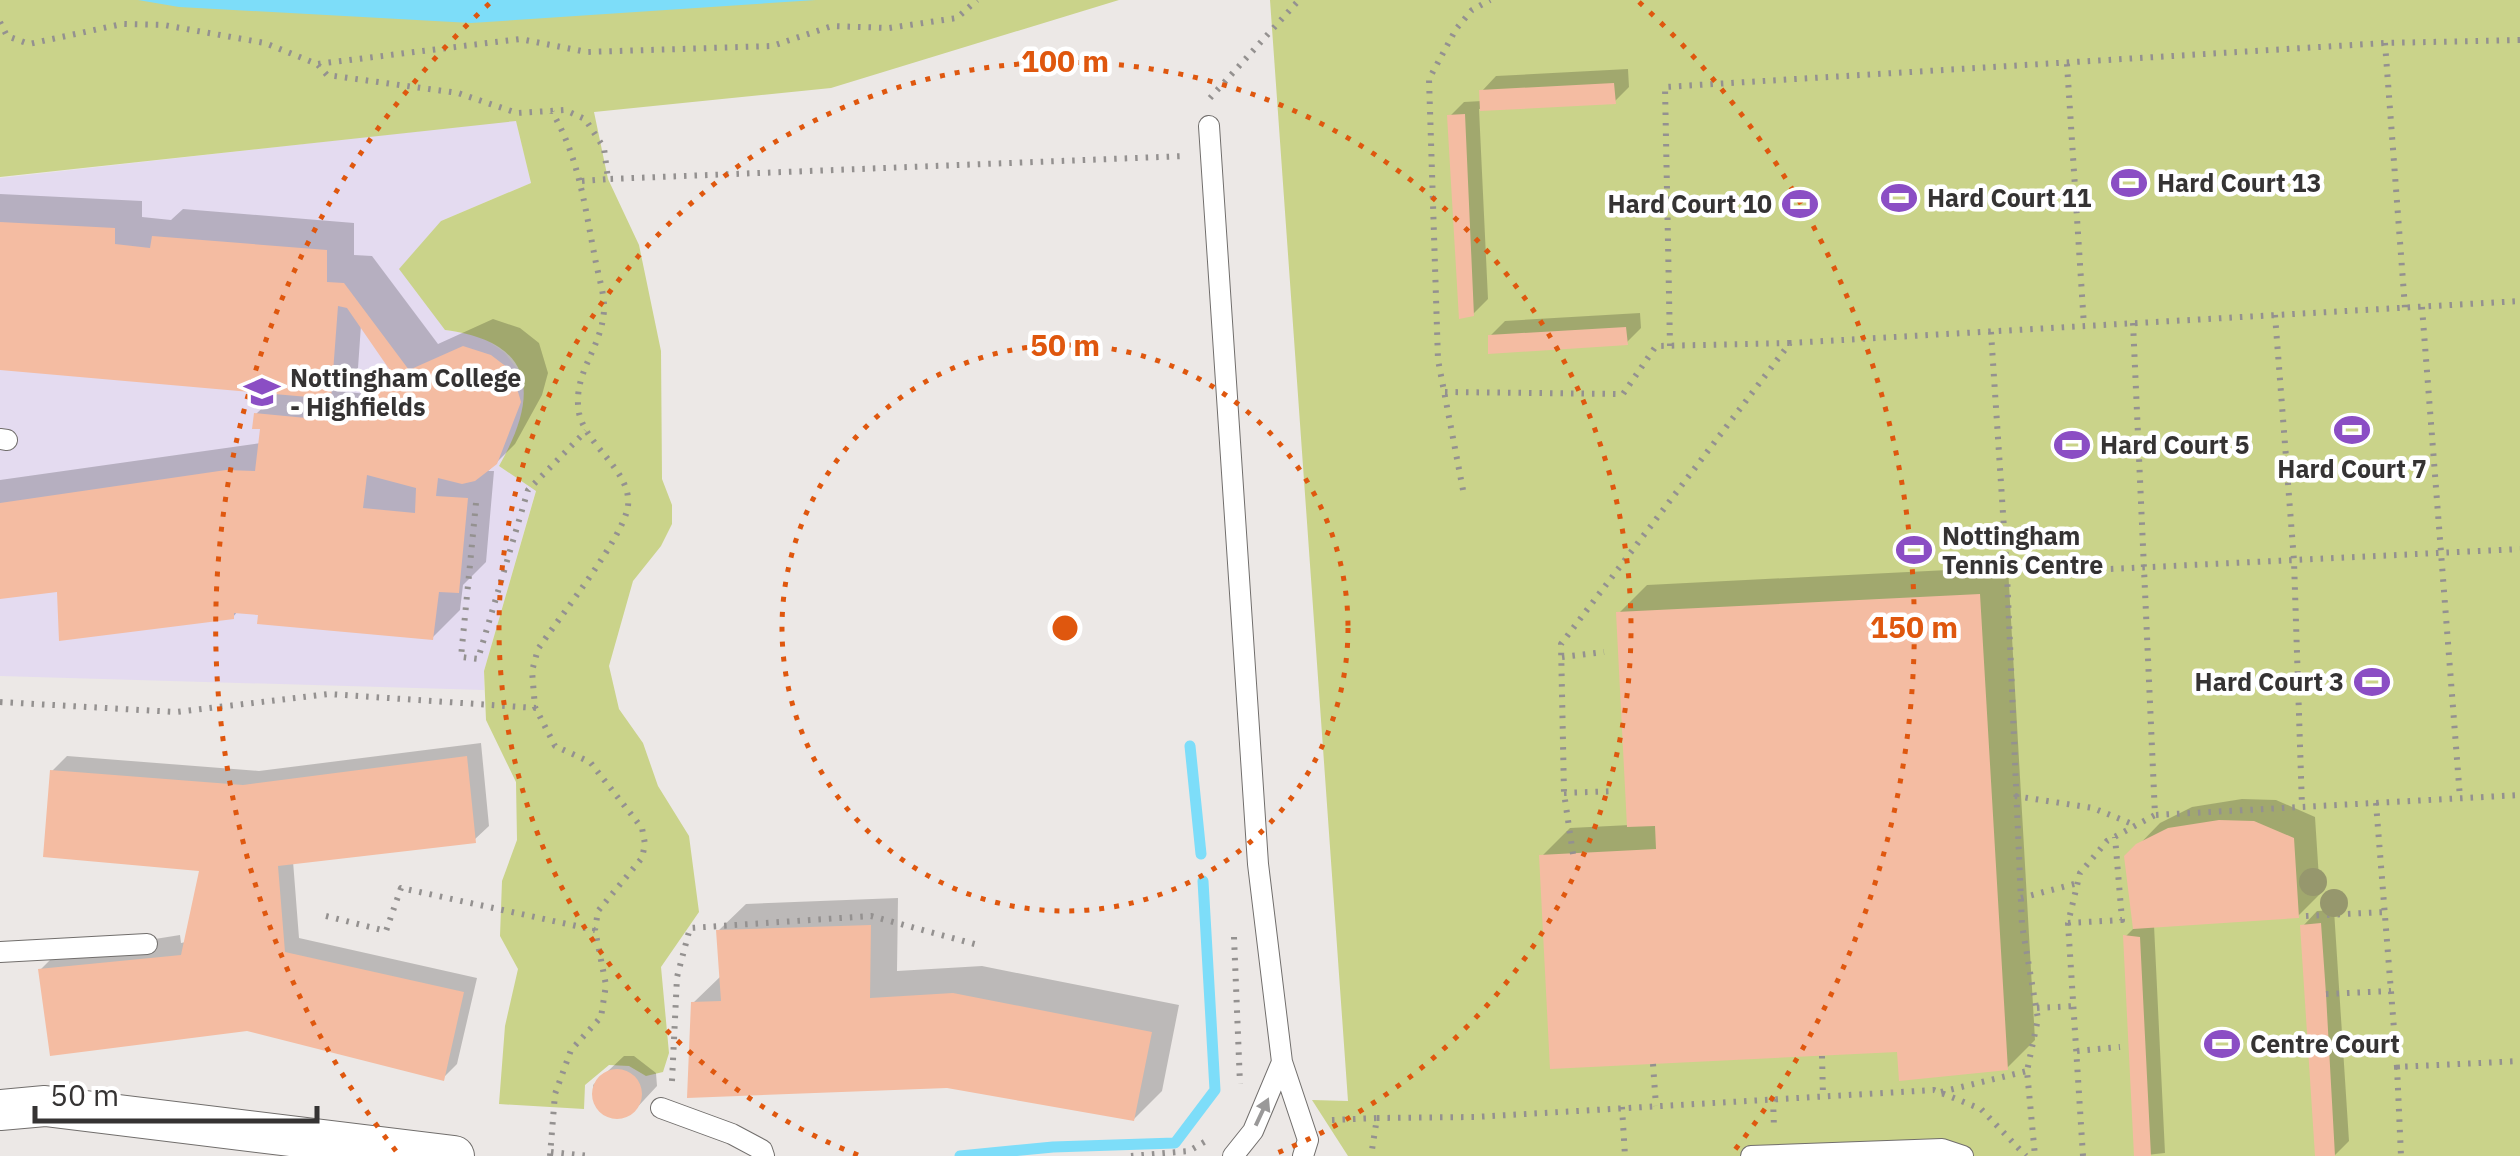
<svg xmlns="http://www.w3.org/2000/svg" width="2520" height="1156" font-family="'IBM Plex Sans',sans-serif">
<rect width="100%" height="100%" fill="#ece8e6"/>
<path fill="#e4dbf0" d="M 516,120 L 531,183 L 441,221 L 445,330 L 480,335 L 505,353 L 523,377 L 526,407 L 518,433 L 499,466 L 536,490 L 484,671 L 484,690 L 0,676 L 0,178 Z"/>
<path fill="#cad38a" d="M 0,0 L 1119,0 L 831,88 L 594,112 L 608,179 L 639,245 L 661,351 L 662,479 L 672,505 L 672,524 L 661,546 L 633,581 L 609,666 L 619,709 L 643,743 L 658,786 L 689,836 L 699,912 L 661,967 L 669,1053 L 663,1072 L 646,1076 L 629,1066 L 609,1065 L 585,1085 L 584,1109 L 499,1104 L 505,1026 L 518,969 L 500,936 L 502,881 L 517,840 L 516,782 L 486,720 L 484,671 L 536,491 L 499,466 C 539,396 537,342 445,330 L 399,269 L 441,221 L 531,183 L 516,121 L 0,177 Z
M 1270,0 L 2520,0 L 2520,1156 L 1348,1156 L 1312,1100 L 1348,1101 Z"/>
<path fill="#7dddf9" d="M 138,0 L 816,0 L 471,23 L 179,7 Z"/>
<path fill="#0003" fill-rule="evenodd" d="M 1628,69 L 1629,87 L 1614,102 L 1479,109 L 1488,299 L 1473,314 L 1450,116 L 1464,102 L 1482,101 L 1482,91 L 1496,76 Z
M 0,194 L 142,201 L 142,217 L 171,220 L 183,209 L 354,223 L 354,255 L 372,256 L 438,344 L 493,319 L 520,328 L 539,343 L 548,373 L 542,395 L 515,444 L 488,471 L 494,471 L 486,562 L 463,585 L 460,610 L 432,638 L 261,613 L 238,611 L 233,617 L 59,589 L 0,596 L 0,480 L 261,443 L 263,427 L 256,414 L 279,392 L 0,367 ZM 361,325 L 394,372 L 368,394 L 336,391 L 358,368 Z
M 1640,313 L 1641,328 L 1626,343 L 1490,336 L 1505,321 Z
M 2008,567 L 2035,1040 L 2007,1068 L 1899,1049 L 1542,856 L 1570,828 L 1630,825 L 1619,613 L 1647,585 Z
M 481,743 L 489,826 L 474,840 L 293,861 L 299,938 L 477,978 L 457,1064 L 443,1078 L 40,970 L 55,955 L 180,935 L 181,943 L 186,942 L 203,869 L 52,771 L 67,756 L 259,771 Z
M 2242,799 L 2276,800 L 2315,817 L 2320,894 L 2298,916 L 2154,925 L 2165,1153 L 2137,1156 L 2126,936 L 2135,927 L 2127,857 L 2160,823 L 2192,807 Z
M 898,898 L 897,971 L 982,966 L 1179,1005 L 1162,1091 L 1134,1119 L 693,1003 L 722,975 L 718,931 L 746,904 Z
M 2334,910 L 2349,1141 L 2334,1156 L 2317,1156 L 2303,926 L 2317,911 Z
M 624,1056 L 634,1056 L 656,1073 L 657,1086 L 632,1113 L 610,1114 L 595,1100 L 593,1085 Z"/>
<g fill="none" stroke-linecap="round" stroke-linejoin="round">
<path stroke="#7dddf9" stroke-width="11" d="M 1190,746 L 1201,854
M 960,1156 L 1053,1147 L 1175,1143 L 1215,1090 L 1203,881"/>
</g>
<path fill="#f4bca2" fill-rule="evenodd" d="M 1614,83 L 1616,104 L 1480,111 L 1479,90 Z
M 1465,114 L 1474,316 L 1459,319 L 1447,115 Z
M 0,222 L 115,228 L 115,244 L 150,248 L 152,236 L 327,250 L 327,282 L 344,283 L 409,370 L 463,346 L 491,355 L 512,371 L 521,402 L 497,464 L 475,481 L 462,484 L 438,478 L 436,496 L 468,498 L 459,593 L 439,592 L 433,640 L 257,624 L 258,615 L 234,613 L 234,619 L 59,641 L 57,592 L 0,599 L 0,503 L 226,470 L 255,471 L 260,429 L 252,429 L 254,413 L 348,422 L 352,406 L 396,379 L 347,308 L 338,306 L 331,399 L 0,370 ZM 367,475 L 416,488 L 415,513 L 363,508 Z
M 1626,327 L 1628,345 L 1488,354 L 1488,335 Z
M 1980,594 L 2008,1070 L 1899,1081 L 1897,1052 L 1550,1069 L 1539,855 L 1656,849 L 1655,826 L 1627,827 L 1616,612 Z
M 467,756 L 476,843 L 278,866 L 285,952 L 464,992 L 444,1081 L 247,1031 L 50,1056 L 38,969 L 181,955 L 199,871 L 43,857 L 50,770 L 243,785 Z
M 2219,820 L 2254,821 L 2294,838 L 2299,918 L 2133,929 L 2124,856 L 2136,844 L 2168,828 Z
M 2321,923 L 2326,994 L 2335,1156 L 2315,1156 L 2300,925 Z
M 871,925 L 870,998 L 953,993 L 1152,1032 L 1134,1121 L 947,1088 L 687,1098 L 691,1002 L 721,1001 L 716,930 Z
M 2123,935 L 2140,937 L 2151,1156 L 2134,1156 Z
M592 1094a25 25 0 1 1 50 0a25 25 0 1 1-50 0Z"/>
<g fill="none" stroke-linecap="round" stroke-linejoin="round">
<defs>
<path id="lane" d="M 1209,126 L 1258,864 L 1282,1062 L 1308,1140 L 1303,1156
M 0,439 L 7,440
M 0,952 L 147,944
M 661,1108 L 732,1134 L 762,1150 L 764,1156
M 1233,1156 L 1253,1131 L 1282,1062
M 1751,1156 L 1942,1149 L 1963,1156"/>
<path id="street" d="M 0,1110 L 45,1106 L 454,1156"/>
</defs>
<use href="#lane" stroke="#716e6c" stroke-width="22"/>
<use href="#street" stroke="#716e6c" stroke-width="42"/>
<path stroke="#949190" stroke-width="6" stroke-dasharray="2.5 8" stroke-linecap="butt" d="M 0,22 L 7,36 L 29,44 L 122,24 L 164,25 L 265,43 L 317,64 L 520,39 L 587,52 L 772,46 L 832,26 L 889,28 L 957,18 L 977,0
M 2385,43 L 2405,308
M 2067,64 L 2084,326
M 318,65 L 327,75 L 458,93 L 517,113 L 565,110 L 585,119 L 604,148 L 608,179 L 1186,156
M 1210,98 L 1299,0
M 582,181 L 608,179
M 2422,307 L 2460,798
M 2275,315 L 2294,561 L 2302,807
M 2133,323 L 2155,815 L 2520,795
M 1991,332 L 2007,574 L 2520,549
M 1670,346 L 1665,87 L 2385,43 L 2520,40
M 1445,392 L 1623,394 L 1656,346 L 1790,343
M 1463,490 L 1438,360 L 1429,79 L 1456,29 L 1472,10 L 1490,0
M 476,503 L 461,657 L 478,659 L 528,490 L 586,431
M 2007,574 L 2022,925 L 2038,1019 L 2027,1071 L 2035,1156
M 1562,657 L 1604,652
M 0,702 L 176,712 L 329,694 L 536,708
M 1564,793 L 1616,791
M 2015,796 L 2093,808 L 2135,825
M 2376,803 L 2397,1067 L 2520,1061
M 1573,854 L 1564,793 L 1561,644 L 1790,343 L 2520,301
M 2021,898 L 2078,883
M 326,916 L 386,931 L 401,888 L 595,930
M 2306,916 L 2385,912
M 2068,923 L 2122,920 L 2115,837
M 1234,937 L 1240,1084
M 2326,994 L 2391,991
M 2037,1008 L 2075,1006
M 2077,1051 L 2120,1047
M 1822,1056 L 1823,1096
M 1653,1064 L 1656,1106
M 2397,1067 L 2401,1156
M 672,1081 L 677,977 L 690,928 L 871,916 L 982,946
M 1941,1092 L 2027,1071
M 1773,1099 L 1774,1128
M 1622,1107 L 1625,1156
M 1377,1118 L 1475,1117 L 1934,1090 L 1981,1109 L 2026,1156
M 1332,1120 L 1377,1118 L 1371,1156
M 551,1152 L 589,1156
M 550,1156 L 555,1094 L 571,1050 L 601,1017 L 606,985 L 595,930 L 598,911 L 642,858 L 645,844 L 642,828 L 590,762 L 555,746 L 535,707 L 532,671 L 538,649 C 558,619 624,537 628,506 C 632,471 586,446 579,413 C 572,373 601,350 604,311 C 605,295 598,275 595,258 C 585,208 579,157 552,112
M 1131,1156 L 1189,1151 L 1211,1138
M 2083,1156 L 2068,923 L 2080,873 L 2107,841 L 2155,815"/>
<use href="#lane" stroke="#fff" stroke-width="20"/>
<use href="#street" stroke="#fff" stroke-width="40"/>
</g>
<g fill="#96976d">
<circle cx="2313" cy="882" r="14"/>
<circle cx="2334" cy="903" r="14"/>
</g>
<defs><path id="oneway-solid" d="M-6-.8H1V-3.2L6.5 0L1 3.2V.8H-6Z" transform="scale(2.5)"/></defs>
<use fill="#9a9999" href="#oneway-solid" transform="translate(1262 1112) rotate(-65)"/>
<g fill="none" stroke="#df570e" stroke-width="5" stroke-dasharray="5 10">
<circle cx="1065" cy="628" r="283"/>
<path d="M858 1155A566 566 0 1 1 1272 1155"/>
<path d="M396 1151A849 849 0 0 1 491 2M1639 2A849 849 0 0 1 1734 1151"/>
</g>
<defs>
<symbol id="stadium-bare" viewBox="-9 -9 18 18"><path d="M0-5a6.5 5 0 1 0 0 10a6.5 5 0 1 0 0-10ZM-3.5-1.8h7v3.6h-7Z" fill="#8b4ec4" stroke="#fff" stroke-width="2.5" paint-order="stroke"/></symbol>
<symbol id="university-bare" viewBox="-9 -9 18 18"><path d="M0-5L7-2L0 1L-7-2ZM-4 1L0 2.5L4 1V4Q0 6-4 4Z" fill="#8b4ec4" stroke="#fff" stroke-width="2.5" paint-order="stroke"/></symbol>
</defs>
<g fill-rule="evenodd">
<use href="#stadium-bare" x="2104" y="158" width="50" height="50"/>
<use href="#stadium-bare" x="1874" y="173" width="50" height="50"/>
<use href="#stadium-bare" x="1775" y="179" width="50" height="50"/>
<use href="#university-bare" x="237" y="367" width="50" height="50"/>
<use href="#stadium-bare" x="2327" y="405" width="50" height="50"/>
<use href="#stadium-bare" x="2047" y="420" width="50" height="50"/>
<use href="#stadium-bare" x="1889" y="525" width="50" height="50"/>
<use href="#stadium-bare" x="2347" y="657" width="50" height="50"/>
<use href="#stadium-bare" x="2197" y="1019" width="50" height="50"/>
</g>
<g text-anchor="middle" stroke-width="9" stroke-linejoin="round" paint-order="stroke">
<g font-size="25" font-weight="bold" fill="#353333" stroke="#fff" text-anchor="start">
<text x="2157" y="192">Hard Court 13</text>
<text x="1927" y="207">Hard Court 11</text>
<text x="1772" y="213" text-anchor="end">Hard Court 10</text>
<text x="290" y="387">Nottingham College<tspan x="290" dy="29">- Highfields</tspan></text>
<text x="2100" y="454">Hard Court 5</text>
<text x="2352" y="478" text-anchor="middle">Hard Court 7</text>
<text x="1942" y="545">Nottingham<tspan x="1942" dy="29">Tennis Centre</tspan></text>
<text x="2344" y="691" text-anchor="end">Hard Court 3</text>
<text x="2250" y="1053">Centre Court</text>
</g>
</g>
<circle cx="1065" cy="628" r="15" fill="#df570e" stroke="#fff" stroke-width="5"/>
<g font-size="30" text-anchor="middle" font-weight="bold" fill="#df570e" stroke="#fff" stroke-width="9" stroke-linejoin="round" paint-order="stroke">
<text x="1065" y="72">100 m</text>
<text x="1065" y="356">50 m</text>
<text x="1914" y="638">150 m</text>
</g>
<path d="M35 1106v15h282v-15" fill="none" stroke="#353333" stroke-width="5"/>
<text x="50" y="1106" font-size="30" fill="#353333" stroke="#ffffff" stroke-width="8" paint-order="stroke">50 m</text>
</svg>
